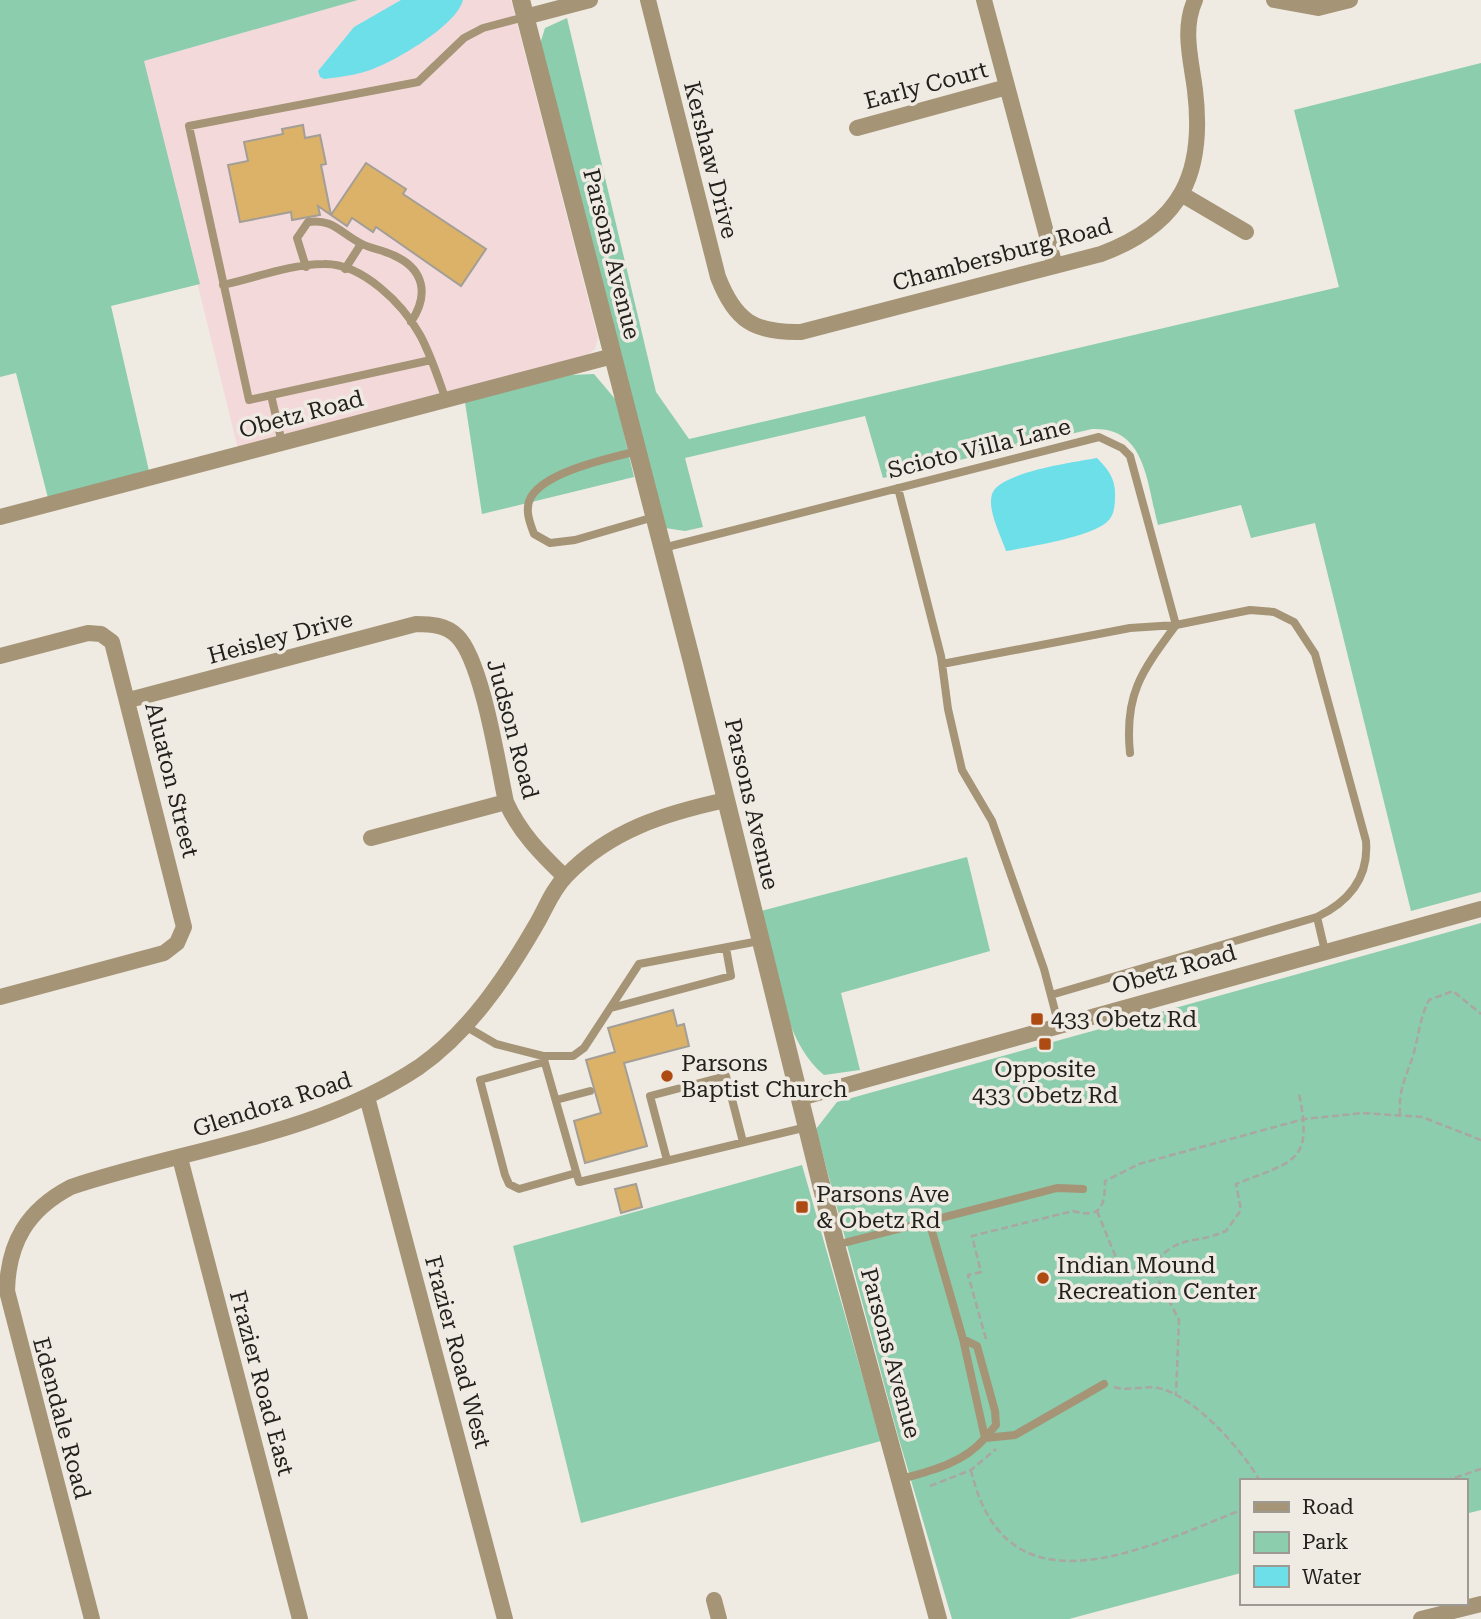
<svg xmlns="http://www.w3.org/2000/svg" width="1481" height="1619" font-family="'Roboto Serif',serif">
<rect width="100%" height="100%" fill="#efeae2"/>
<path fill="#f4d9da" d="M 358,0 L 511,0 L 598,338 L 595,349 L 587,355 L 238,449 L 143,61 Z"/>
<path fill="#8bcdad" d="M 0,0 L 358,0 L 144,61 L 200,284 L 111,306 L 149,471 L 48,498 L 16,373 L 0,377 Z
M 567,18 L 656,392 L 689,439 L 1339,287 L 1294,110 L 1481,63 L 1481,892 L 1411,911 L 1315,523 L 1251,538 L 1241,505 L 1158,525 C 1147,484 1146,426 1092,429 L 883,478 L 865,416 L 685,458 L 703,527 L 685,531 L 665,528 L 540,44 L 545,28 Z
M 594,374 L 616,400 L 634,477 L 482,514 L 465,402 L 571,375 Z
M 967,857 L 990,951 L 841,993 L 860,1070 L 824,1075 C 782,1041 774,962 761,911 Z
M 1481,923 L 1481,1510 L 1465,1514 L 1465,1481 L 1241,1481 L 1241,1573 L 1069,1619 L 952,1619 L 898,1436 L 816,1129 L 837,1102 Z
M 802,1165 L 881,1441 L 581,1523 L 513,1246 Z"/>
<path fill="#6ddfe9" d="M 401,0 L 463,0 C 457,25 397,60 373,69 C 358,75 340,77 324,79 L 320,77 L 318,71 L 354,27 Z
M 1097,458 C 1109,470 1116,480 1115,497 C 1115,506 1114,516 1107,522 C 1090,537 1029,547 1006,551 C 1001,536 987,510 992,494 C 999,472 1076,462 1097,458 Z"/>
<path fill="#dcb268" stroke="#a39e96" stroke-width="2" d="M 303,125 L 305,138 L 320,135 L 326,164 L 321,165 L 331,215 L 318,206 L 320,215 L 292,220 L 291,212 L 240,222 L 228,165 L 248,161 L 244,142 L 283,134 L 282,129 Z
M 366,163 L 406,189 L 403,194 L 486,249 L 461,286 L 376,227 L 373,232 L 352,218 L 347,226 L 331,215 Z
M 673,1010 L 677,1026 L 684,1024 L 689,1046 L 624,1063 L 647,1146 L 585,1163 L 574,1121 L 601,1113 L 586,1060 L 615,1052 L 608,1028 Z
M 636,1184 L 642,1207 L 621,1213 L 615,1189 Z"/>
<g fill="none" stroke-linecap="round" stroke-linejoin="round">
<path stroke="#aaa6a0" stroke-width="2.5" stroke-dasharray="7 3.5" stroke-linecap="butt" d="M 1400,1115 C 1398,1087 1407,1077 1414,1052 C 1419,1034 1420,1017 1429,1000 L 1453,991 L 1481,1014
M 1097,1211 L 1119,1265 L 1153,1270 L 1179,1320 L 1176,1396
M 1149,1268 C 1182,1231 1189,1247 1226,1231 L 1241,1210 L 1236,1184 C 1296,1160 1313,1163 1299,1093
M 986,1339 L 968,1275 L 981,1272 L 972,1236 L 1073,1211 C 1101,1219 1105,1206 1105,1181 L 1139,1164 L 1304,1119 L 1363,1113 L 1422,1117 L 1481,1140
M 1114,1387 C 1130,1392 1147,1384 1162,1389 C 1197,1399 1242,1450 1260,1481
M 971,1470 C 1005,1619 1143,1549 1241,1510
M 1445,1481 L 1481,1469
M 930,1486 L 971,1470 L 996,1449"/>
<path stroke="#a59476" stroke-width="8" d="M 306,267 L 297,238 L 308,222 C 333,218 341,234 362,244 C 372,249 383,250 393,255 C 425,269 429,295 411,322
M 345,269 L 361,244
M 223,285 C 255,278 291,264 324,264 C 362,263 403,304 420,335 C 431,355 438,378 446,400
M 431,360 L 249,400 L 189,126 L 418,82 L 464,38 L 483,28 L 525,17
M 271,395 L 282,443
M 637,451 C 610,458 546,471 531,497 C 524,509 530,523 534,534 L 550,543 L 575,540 L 654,517
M 898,488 L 941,656 L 948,709 L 962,770 L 992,821 L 1044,969 L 1059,1026
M 663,548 L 1099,437 L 1122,448 L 1130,456 L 1176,625
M 942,664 L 1130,628 L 1176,625 L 1250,610 L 1274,612 L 1294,622 L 1315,654 L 1366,841 C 1369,878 1348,902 1317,917 L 1051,995
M 1130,753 C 1124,694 1142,671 1176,625
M 1317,917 L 1325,951
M 759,941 L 639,964 L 584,1048 L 573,1056 L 543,1056 L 579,1182 L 807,1127
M 611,1008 L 731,976 L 726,948
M 465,1026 L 496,1044 L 543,1056
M 544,1062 L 480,1080 L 505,1175 L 509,1184 L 519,1189 L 576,1173
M 556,1100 L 590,1091
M 667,1160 L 650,1096 L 726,1076 L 743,1142
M 929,1221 L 963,1339 L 985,1438 L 996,1425 L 995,1411 L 977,1346 L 963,1339
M 836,1245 L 1057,1188 L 1083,1189
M 901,1479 C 931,1471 964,1463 985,1438 L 1015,1435 L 1104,1384"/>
<path stroke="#a59476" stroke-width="16" d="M 648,0 L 718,277 C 735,321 754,333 801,332 L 1101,254 C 1182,224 1205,173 1195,90 C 1191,59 1182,29 1195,0
M 984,0 L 1055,266
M 1274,0 L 1318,8 L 1350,0
M 525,17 L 590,0
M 857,128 L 1007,87
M 1183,195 L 1246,232
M 0,517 L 613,356
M 0,656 L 88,633 L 101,634 L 112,642 L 184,927 L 177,943 L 164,953 L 0,997
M 129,700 L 416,624 C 431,624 446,625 457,636 C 482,660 498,765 506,802 C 520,833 541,854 565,877
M 371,838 L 506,802
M 367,1097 L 505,1619
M 800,1098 L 1481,909
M 180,1158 L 300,1619
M 714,1600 L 719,1619
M 92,1619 L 7,1291 C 8,1243 27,1210 71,1187 C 187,1148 314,1137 419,1067 C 469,1032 506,977 536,925 C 546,908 552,890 566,876 C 610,830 666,813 726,800
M 1421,1619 L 1481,1604"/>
<path stroke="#a59476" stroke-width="18" d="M 521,0 L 692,662 L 836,1245 L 938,1619"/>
</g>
<g fill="#ae4b13" stroke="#efeae2" stroke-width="2.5">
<rect x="1030" y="1012" width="14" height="14" rx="3.5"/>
<rect x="1038" y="1037" width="14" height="14" rx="3.5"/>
<circle cx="667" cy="1076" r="7"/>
<rect x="795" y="1200" width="14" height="14" rx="3.5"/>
<circle cx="1043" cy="1278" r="7"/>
</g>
<g text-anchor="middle" stroke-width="7" stroke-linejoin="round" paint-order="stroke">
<g font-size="23" fill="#23211e" stroke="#efeae2">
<text transform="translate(926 85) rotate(-15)" y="8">Early Court</text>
<text transform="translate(711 160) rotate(76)" y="8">Kershaw Drive</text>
<text transform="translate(612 254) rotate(76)" y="8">Parsons Avenue</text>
<text transform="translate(1002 254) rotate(-15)" y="8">Chambersburg Road</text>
<text transform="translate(301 414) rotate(-15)" y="8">Obetz Road</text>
<text transform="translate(979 448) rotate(-14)" y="8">Scioto Villa Lane</text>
<text transform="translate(280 637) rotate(-15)" y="8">Heisley Drive</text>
<text transform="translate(513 729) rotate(75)" y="8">Judson Road</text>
<text transform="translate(172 780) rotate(76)" y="8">Aluaton Street</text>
<text transform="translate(752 804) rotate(77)" y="8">Parsons Avenue</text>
<text transform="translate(1174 969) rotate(-16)" y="8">Obetz Road</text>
<text transform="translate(272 1104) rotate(-18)" y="8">Glendora Road</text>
<text transform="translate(458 1352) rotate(75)" y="8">Frazier Road West</text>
<text transform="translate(891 1353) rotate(75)" y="8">Parsons Avenue</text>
<text transform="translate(262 1383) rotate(75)" y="8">Frazier Road East</text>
<text transform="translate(62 1418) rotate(75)" y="8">Edendale Road</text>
</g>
<g font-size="23" fill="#23211e" stroke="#efeae2" text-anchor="start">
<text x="1051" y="1027">433 Obetz Rd</text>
<text x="681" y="1071">Parsons<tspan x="681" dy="26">Baptist Church</tspan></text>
<text x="1045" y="1077" text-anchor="middle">Opposite<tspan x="1045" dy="26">433 Obetz Rd</tspan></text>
<text x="816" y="1202">Parsons Ave<tspan x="816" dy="26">&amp; Obetz Rd</tspan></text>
<text x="1057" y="1273">Indian Mound<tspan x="1057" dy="26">Recreation Center</tspan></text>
</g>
</g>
<rect x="1240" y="1479" width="228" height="126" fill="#efeae2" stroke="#9d9a94" stroke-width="2"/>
<rect x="1254" y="1502" width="35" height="10" fill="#a59476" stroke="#9d9a94" stroke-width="2"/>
<text x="1302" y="1514" font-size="21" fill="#23211e">Road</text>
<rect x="1254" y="1532" width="35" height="21" fill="#8bcdad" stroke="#9d9a94" stroke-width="2"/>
<text x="1302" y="1549" font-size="21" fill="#23211e">Park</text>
<rect x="1254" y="1566" width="35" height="21" fill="#6ddfe9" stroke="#9d9a94" stroke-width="2"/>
<text x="1302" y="1584" font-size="21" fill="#23211e">Water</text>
</svg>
